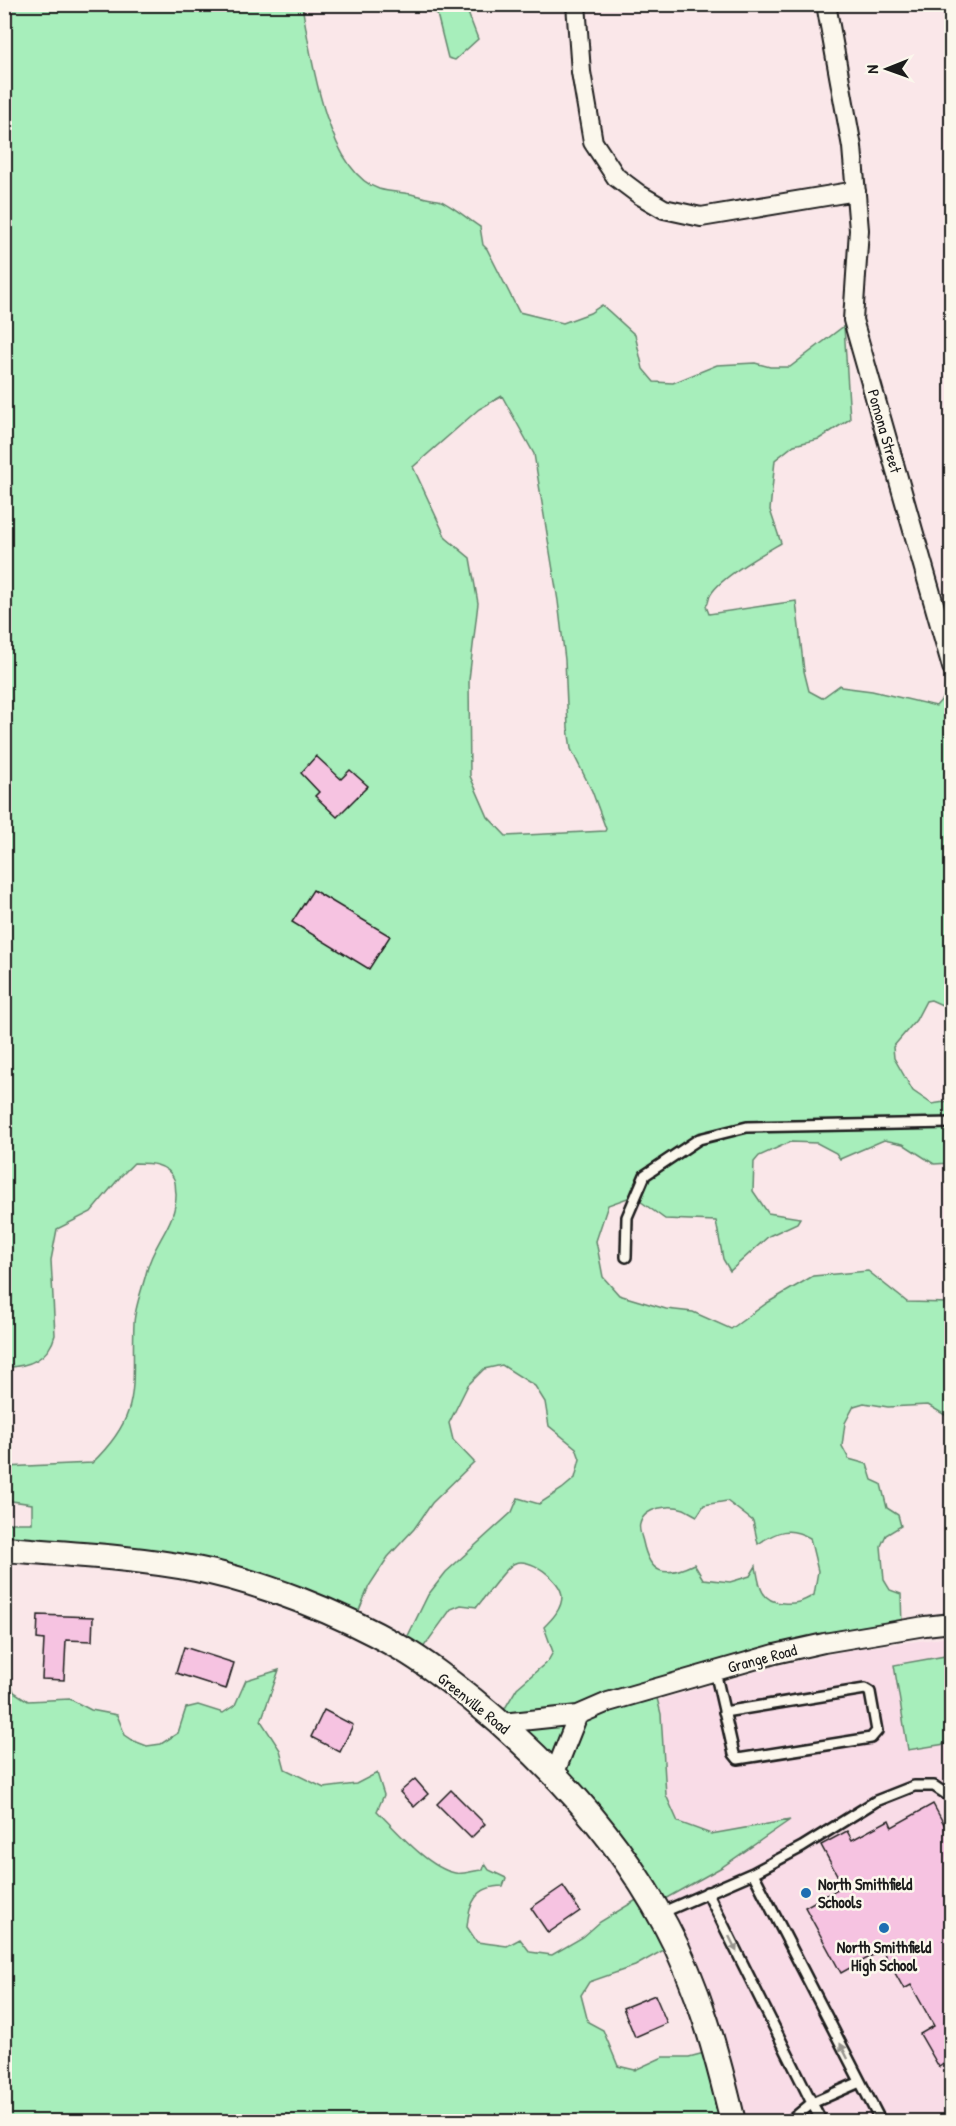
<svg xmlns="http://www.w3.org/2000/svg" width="956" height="2126" font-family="'Patrick Hand',sans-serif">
<rect width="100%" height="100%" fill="#fae7e9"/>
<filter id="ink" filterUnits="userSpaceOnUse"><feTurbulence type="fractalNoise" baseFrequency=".0167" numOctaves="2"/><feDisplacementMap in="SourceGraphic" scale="12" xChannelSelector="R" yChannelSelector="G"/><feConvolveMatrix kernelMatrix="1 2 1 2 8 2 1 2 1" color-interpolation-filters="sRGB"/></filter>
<g filter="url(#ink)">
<path fill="#f9dce7" d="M 951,1637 L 951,2121 L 745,2121 L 705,1982 L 677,1923 L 642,1863 L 589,1721 L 772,1667 L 854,1649 Z"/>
<path fill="#a7eebb" stroke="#62856c" stroke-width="1.5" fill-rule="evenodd" d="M 5,5 L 302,5 C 310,52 326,171 379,189 C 389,192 401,192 411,194 C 420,196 428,199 438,200 C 448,202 470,221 480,227 L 483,245 L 487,249 L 519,312 L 563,323 L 590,313 L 602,305 L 635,335 L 643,369 L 654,382 L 673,383 L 717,365 L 755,363 L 770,367 L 790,367 L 844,326 L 850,419 L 819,439 L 794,445 L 775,460 L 770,510 L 781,543 C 764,553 721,577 711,594 C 708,598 710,602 706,606 L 709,614 L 796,601 L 804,671 L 809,691 L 822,698 L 840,685 L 841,687 L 872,691 L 936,706 L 951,689 L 951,1009 L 931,1000 L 926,1001 L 916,1020 L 893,1047 L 894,1058 L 913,1091 L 932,1104 L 951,1101 L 951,1163 L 934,1164 L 903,1144 L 884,1140 L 840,1159 L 836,1153 L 817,1143 L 790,1142 L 759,1156 L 754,1162 L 753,1191 L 768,1213 L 800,1218 L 797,1223 L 769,1236 L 730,1271 L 723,1259 L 716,1221 L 665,1219 L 633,1196 L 608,1205 L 596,1241 L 603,1277 L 619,1295 L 666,1309 L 693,1312 L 731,1329 L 767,1303 L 813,1276 L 868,1271 L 907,1302 L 951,1303 L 951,1416 L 945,1415 L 928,1405 L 888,1407 L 864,1403 L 854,1406 L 845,1423 L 842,1446 L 849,1459 L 867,1464 L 872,1480 L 881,1484 L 887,1508 L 898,1515 L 901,1526 L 886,1535 L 881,1546 L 884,1580 L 890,1590 L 901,1594 L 902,1627 L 655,1690 L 661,1714 L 666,1795 L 678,1822 L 711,1834 L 790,1820 L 722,1867 L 652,1906 L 671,1946 L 635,1966 L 589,1982 L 581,1995 L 588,2022 L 603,2030 L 618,2066 L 635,2070 L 663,2057 L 689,2057 L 712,2051 L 730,2121 L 5,2121 L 4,1683 L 12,1686 L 14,1692 L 28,1701 L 70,1699 L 91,1710 L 117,1715 L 125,1735 L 134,1741 L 147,1746 L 161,1744 L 178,1733 L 186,1708 L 198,1705 L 223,1713 L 235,1705 L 246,1680 L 279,1670 L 261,1721 L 280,1750 L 285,1769 L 324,1788 L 356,1784 L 377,1773 L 384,1795 L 377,1811 C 396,1830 428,1868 455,1873 C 463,1875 474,1870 483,1870 L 485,1864 L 489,1870 L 506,1878 L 503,1886 C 476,1886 469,1903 467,1927 L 477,1942 L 507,1946 L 520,1939 L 530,1952 L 552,1955 L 583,1937 L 600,1922 L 643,1896 L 498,1720 L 517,1688 L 548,1661 L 553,1652 L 544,1627 C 552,1619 562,1609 562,1596 C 561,1580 529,1555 513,1564 C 506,1568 483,1599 477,1607 L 461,1605 L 451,1609 L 420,1652 L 402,1648 L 428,1595 L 446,1572 L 512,1512 L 518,1498 L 539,1504 L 562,1489 L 575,1478 L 580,1459 L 576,1448 L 549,1426 L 545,1402 L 535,1386 L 502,1365 L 484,1369 L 468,1385 L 449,1423 L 453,1440 L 474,1462 L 432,1503 L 414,1529 L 388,1557 L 369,1586 L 355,1620 L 263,1588 L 5,1549 L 5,1523 L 32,1523 L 32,1504 L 5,1500 L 5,1467 L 92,1463 C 144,1413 131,1387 134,1323 C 135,1306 143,1287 147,1270 C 154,1242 177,1223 176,1193 C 175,1189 176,1183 174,1179 C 167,1163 149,1163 134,1163 L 121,1176 L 91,1212 L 57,1229 L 51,1260 L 55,1335 C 49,1359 28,1367 5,1367 ZM 502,396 L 534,454 L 558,601 L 565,660 L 568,728 L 571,749 L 592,791 L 606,829 L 605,831 L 506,836 L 488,817 L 470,776 L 469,680 L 478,603 L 470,558 L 446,538 L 413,467 L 479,409 ZM 727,1501 L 753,1521 L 758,1544 C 777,1531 789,1526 810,1538 L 818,1571 L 814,1595 C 802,1602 796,1604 783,1603 C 760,1602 759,1584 756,1566 L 750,1576 L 730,1582 L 703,1579 L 694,1564 C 665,1578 650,1575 643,1542 C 642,1537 638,1529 640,1524 C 644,1507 670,1504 684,1509 C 688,1511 693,1514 697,1516 L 704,1505 Z
M 427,5 L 465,5 L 478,39 L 455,60 L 448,58 L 437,14 Z
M 951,1655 L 951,1743 L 908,1750 L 894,1665 Z"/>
<path fill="#f6c3e1" stroke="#1c1c1c" stroke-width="1.5" d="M 316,756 L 341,779 L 350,770 L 368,786 L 337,817 L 315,796 L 319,792 L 301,773 Z
M 313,890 L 390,936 L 369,969 L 292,922 Z
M 38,1615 L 93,1617 L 92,1641 L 66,1640 L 64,1680 L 42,1679 L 44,1640 L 37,1639 Z
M 184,1647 L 234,1663 L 226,1689 L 176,1673 Z
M 324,1710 L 353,1725 L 340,1752 L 311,1737 Z
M 415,1779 L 428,1794 L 414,1807 L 400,1792 Z
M 451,1790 L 485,1824 L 471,1838 L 437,1804 Z
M 933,1804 L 951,1837 L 951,2059 L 939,2067 L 920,2034 L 934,2026 L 911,1985 L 904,1989 L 882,1950 L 841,1973 L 805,1907 L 843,1886 L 821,1845 L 847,1831 L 852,1840 L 889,1820 L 892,1827 Z
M 563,1886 L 580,1911 L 548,1933 L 531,1908 Z
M 655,1995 L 667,2023 L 635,2037 L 623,2008 Z"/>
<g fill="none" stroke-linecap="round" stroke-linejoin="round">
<defs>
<path id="lane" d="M 626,1257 L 627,1217 L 645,1175 L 699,1139 L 747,1127 L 952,1123
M 715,1671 L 734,1754 L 738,1759 L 871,1738 L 877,1731 L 870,1692 L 865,1689 L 724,1712
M 753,1873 L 802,1847 L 876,1801 L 914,1786 L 934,1786 L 952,1798
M 707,1892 L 812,2103 L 789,2122
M 661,1913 L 753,1873 L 881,2122
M 822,2122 L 812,2103 L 860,2082"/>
<path id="street" d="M 576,4 L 581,72 L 593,142 L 616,177 L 640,195 L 664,209 L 701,217 L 856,191
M 826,4 L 852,147 L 859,230 L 853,320 L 952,667
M 502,1723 L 578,1715 L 608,1702 L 775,1654 L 824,1643 L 925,1626 L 952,1623
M 554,1775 L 578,1715"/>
<path id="secondary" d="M 4,1549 C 68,1554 133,1557 196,1569 C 262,1582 340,1613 399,1647 C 425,1662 449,1681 473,1700 C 549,1762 619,1838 666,1926 C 699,1987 717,2054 733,2122"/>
</defs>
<use href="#lane" stroke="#1c1c1c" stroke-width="14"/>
<use href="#street" stroke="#1c1c1c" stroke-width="22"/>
<use href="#secondary" stroke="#1c1c1c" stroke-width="28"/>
<use href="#lane" stroke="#fbf7ec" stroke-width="9"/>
<use href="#street" stroke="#fbf7ec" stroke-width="18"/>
<use href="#secondary" stroke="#fbf7ec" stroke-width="24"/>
</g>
<defs><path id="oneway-solid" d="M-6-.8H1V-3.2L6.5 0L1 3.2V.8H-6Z" transform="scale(1.5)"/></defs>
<g fill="#97948e">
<use href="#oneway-solid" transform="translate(733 1944) rotate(64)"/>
<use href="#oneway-solid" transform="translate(844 2051) rotate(-117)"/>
</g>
</g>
<g fill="#1f6fb2" stroke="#fbf7ec" stroke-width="2">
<circle cx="806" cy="1893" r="6"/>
<circle cx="884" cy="1928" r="6"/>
</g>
<g text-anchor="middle" stroke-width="5" stroke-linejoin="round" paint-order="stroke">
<g font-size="16" fill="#1c1c1c" stroke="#fbf7ec">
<text transform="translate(885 431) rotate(74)" y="6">Pomona Street</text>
<text transform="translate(762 1658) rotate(-15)" y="6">Grange Road</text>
<text transform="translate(474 1703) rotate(39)" y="6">Greenville Road</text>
</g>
<g font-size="16" font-weight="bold" fill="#1c1c1c" stroke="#fbf7ec" text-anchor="start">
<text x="818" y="1890">North Smithfield<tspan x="818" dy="18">Schools</tspan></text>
<text x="884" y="1953" text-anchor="middle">North Smithfield<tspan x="884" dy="18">High School</tspan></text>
</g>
</g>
<rect width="956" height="2126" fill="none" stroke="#fbf7ec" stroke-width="24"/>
<rect x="12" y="12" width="932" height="2102" fill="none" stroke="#1c1c1c" stroke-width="2" filter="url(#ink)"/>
<g transform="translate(887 69) rotate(269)" stroke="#fbf7ec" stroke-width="4.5" paint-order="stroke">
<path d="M0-4.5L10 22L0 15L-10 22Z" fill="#1c1c1c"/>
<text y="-9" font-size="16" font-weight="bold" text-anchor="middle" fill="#1c1c1c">N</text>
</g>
</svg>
